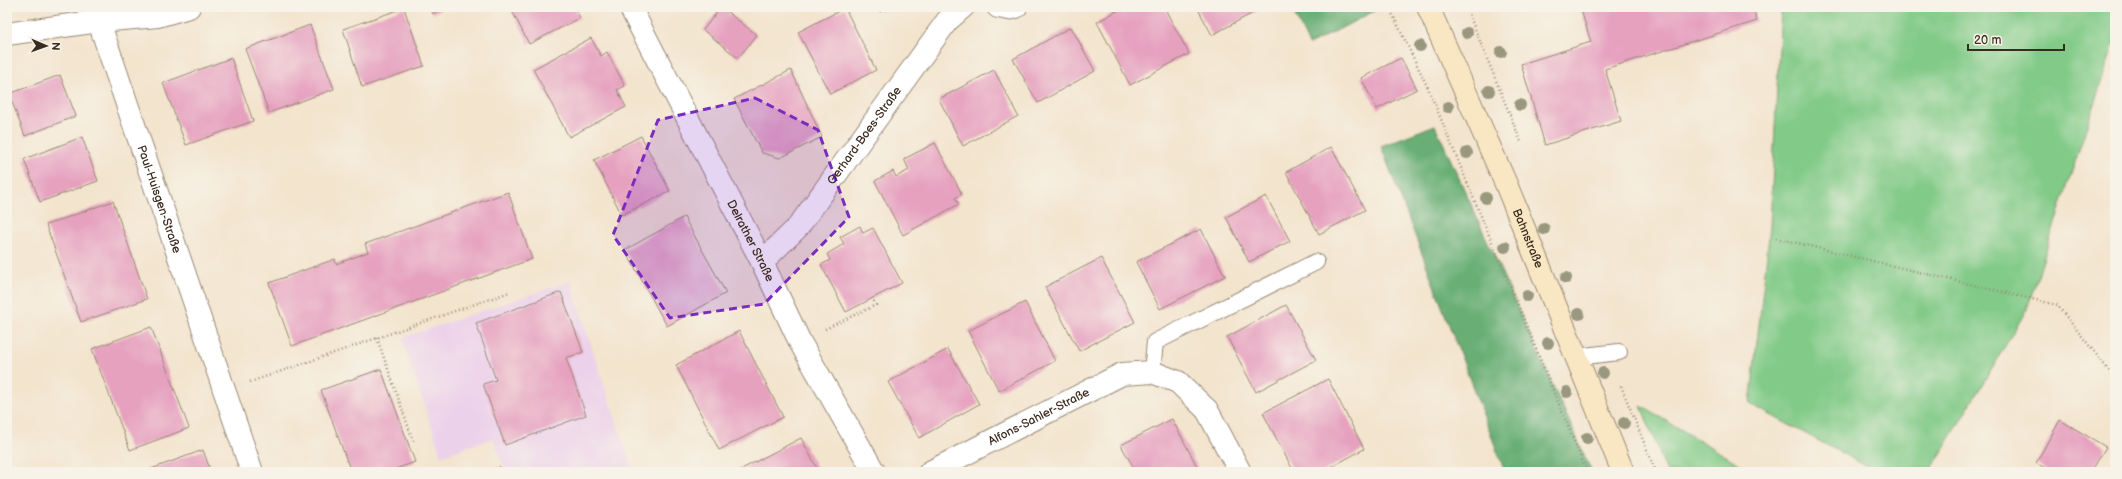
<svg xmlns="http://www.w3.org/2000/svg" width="2122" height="479" font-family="'Balsamiq Sans',sans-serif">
<rect width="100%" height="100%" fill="#f7f3e8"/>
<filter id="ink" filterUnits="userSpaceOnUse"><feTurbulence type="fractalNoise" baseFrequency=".025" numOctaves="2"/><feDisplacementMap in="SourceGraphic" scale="8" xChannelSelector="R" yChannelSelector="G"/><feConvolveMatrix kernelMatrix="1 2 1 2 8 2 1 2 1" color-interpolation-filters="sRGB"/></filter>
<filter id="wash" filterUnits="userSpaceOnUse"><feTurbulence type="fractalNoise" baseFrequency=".012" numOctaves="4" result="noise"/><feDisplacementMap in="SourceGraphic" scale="16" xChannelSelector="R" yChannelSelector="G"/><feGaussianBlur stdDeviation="0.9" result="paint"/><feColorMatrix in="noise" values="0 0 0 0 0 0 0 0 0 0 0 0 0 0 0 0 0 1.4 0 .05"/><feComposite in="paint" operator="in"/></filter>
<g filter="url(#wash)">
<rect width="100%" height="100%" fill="#f3e4cd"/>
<path fill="#ecd1ea" d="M 570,281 L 633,472 L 542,472 L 541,467 L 526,472 L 505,472 L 493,438 L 441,456 L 402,338 Z"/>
<path fill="#81ca87" stroke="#5e7a52" d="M 1781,7 L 2115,7 L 2115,40 L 2027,309 L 1930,472 L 1877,472 L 1750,404 L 1770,227 Z
M 1641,406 L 1753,472 L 1667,472 Z"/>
<path fill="#68ae74" stroke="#526c49" d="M 1291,7 L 1379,7 L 1380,8 L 1309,45 Z
M 1435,125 L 1592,472 L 1505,472 L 1381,146 Z"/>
<g id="blocks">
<path fill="#e6a1bf" d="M 430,7 L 445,7 L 433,14 Z
M 510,7 L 574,7 L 580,18 L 529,44 Z
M 721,7 L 757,35 L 738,58 L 703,30 Z
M 877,7 L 889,7 L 880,12 Z
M 1124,7 L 1164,7 L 1189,54 L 1130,85 L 1097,22 Z
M 1197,7 L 1264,7 L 1212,35 Z
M 1580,7 L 1753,7 L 1757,21 L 1605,69 L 1621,121 L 1545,145 L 1521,64 L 1591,42 Z
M 404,8 L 424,66 L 362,87 L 343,29 Z
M 845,8 L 876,70 L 830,94 L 798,32 Z
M 310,25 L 334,89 L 269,113 L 245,49 Z
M 1071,27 L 1095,71 L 1038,103 L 1013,59 Z
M 591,38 L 601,56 L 607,52 L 625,86 L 617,90 L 626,107 L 569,137 L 533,69 Z
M 231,58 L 253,121 L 186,145 L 163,83 Z
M 1401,58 L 1417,89 L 1377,109 L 1361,78 Z
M 791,70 L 822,137 L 780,158 L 762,153 L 734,99 Z
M 994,70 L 1018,116 L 963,146 L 939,99 Z
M 60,75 L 76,116 L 25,136 L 9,94 Z
M 641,136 L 670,191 L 622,215 L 594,160 Z
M 82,137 L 98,181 L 40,202 L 24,159 Z
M 935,143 L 962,194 L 955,198 L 959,204 L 903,235 L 875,181 L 893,171 L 896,177 L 909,170 L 904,159 Z
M 1331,147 L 1365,210 L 1319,234 L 1286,172 Z
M 508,192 L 532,259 L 292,346 L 269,283 L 335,259 L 336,264 L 368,252 L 365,244 Z
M 1266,196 L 1290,241 L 1249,262 L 1226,217 Z
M 113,201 L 147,299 L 81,322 L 46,225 Z
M 684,217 L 726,293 L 667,326 L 625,250 Z
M 860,226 L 863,233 L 873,228 L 902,283 L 846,312 L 821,265 L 830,260 L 827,254 L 844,244 L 840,237 Z
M 1201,229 L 1225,276 L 1160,309 L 1136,262 Z
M 1101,258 L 1135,322 L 1079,351 L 1045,287 Z
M 561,292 L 583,352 L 566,358 L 586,415 L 505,445 L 483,384 L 496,380 L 476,323 Z
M 1025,302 L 1055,361 L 999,391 L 968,331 Z
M 1286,305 L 1316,360 L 1256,392 L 1227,337 Z
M 151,327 L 189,428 L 130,450 L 92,349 Z
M 739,331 L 783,417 L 719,450 L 676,365 Z
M 948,349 L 979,404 L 919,438 L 888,382 Z
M 381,369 L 415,462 L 387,472 L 351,472 L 321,390 Z
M 1328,379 L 1364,449 L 1322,472 L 1294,472 L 1263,413 Z
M 1172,419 L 1199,470 L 1195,472 L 1136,472 L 1121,445 Z
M 2060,420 L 2106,447 L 2091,472 L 2052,472 L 2036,463 Z
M 801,438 L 819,472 L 736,472 Z
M 203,450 L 211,472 L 143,472 Z"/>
</g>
</g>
<g filter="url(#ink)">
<use href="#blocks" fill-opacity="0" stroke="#978776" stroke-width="1"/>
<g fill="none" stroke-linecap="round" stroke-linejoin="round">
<defs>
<path id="lane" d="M 1576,357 L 1619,352
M 1152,372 L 1155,342 L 1316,262"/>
<g id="street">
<path id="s1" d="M 94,7 L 252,472"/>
<path id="s2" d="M 630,7 L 762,262 L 800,342 L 874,472"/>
<path d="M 998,7 L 1009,9 L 1016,7"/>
<path d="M 7,34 L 99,21 L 158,16 L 189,7"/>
<path id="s3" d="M 762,262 L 798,227 L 947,21 L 963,7"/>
<path id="s4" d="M 930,472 L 1122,374 L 1152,372 L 1178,382 L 1207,410 L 1240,472"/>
</g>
<g id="secondary">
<path id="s5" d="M 1428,7 L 1506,184 L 1623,472"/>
</g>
</defs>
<use href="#lane" stroke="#978776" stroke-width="18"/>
<use href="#street" stroke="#978776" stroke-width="24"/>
<use href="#secondary" stroke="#978776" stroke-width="24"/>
<path stroke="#978776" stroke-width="2.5" stroke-dasharray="1 3" stroke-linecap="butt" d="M 1389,7 L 1428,88 L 1587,472
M 1466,7 L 1521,142
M 1776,238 L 2057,305 L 2115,378
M 825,329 L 876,305 L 872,298
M 377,338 L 414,443
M 250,382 L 510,292
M 1621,386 L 1656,472
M 484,472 L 503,466"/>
<use href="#lane" stroke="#fff" stroke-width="16"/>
<use href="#street" stroke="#fff" stroke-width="22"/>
<use href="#secondary" stroke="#f9e7c3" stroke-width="22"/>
</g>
<g fill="#99987e">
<circle cx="1467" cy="33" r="6"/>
<circle cx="1420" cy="46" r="6"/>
<circle cx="1501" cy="52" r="6"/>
<circle cx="1489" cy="91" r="6"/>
<circle cx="1520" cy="105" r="6"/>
<circle cx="1448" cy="107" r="6"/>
<circle cx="1467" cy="153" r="6"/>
<circle cx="1486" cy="198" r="6"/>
<circle cx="1544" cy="229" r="6"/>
<circle cx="1505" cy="247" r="6"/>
<circle cx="1566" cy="278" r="6"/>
<circle cx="1527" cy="296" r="6"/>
<circle cx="1579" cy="314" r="6"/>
<circle cx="1548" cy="343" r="6"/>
<circle cx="1603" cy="373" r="6"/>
<circle cx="1567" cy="392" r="6"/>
<circle cx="1624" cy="423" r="6"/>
<circle cx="1587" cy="438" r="6"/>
</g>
</g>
<path fill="#7b2cbf" fill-opacity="0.2" stroke="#7b2cbf" stroke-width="3" stroke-dasharray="8 5" stroke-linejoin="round" d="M 755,98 L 818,130 L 849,217 L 764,304 L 670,318 L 613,235 L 658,120 Z"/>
<g text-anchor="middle" stroke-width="3.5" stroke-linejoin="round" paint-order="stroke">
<g font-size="12" fill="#3b2a1e" stroke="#f7f3e8">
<text dy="4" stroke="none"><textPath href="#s3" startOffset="163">Gerhard-Boes-Straße</textPath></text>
<text dy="4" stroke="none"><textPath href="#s1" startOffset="203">Paul-Huisgen-Straße</textPath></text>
<text dy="4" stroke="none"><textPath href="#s5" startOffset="252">Bahnstraße</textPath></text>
<text dy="4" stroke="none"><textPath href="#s2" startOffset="263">Delrather Straße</textPath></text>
<text dy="4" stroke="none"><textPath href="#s4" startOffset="122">Alfons-Sahler-Straße</textPath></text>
</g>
</g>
<rect width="2122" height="479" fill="none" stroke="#f7f3e8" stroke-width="24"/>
<g transform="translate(46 46) rotate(92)" stroke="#f7f3e8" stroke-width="3" paint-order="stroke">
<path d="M0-3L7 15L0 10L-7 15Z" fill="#3b2a1e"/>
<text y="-6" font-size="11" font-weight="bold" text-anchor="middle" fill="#3b2a1e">N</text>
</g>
<path d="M1968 44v6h96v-6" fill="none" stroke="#3b2a1e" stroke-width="2"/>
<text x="1974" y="44" font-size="12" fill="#3b2a1e" stroke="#f7f3e8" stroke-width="3" paint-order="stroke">20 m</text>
</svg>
